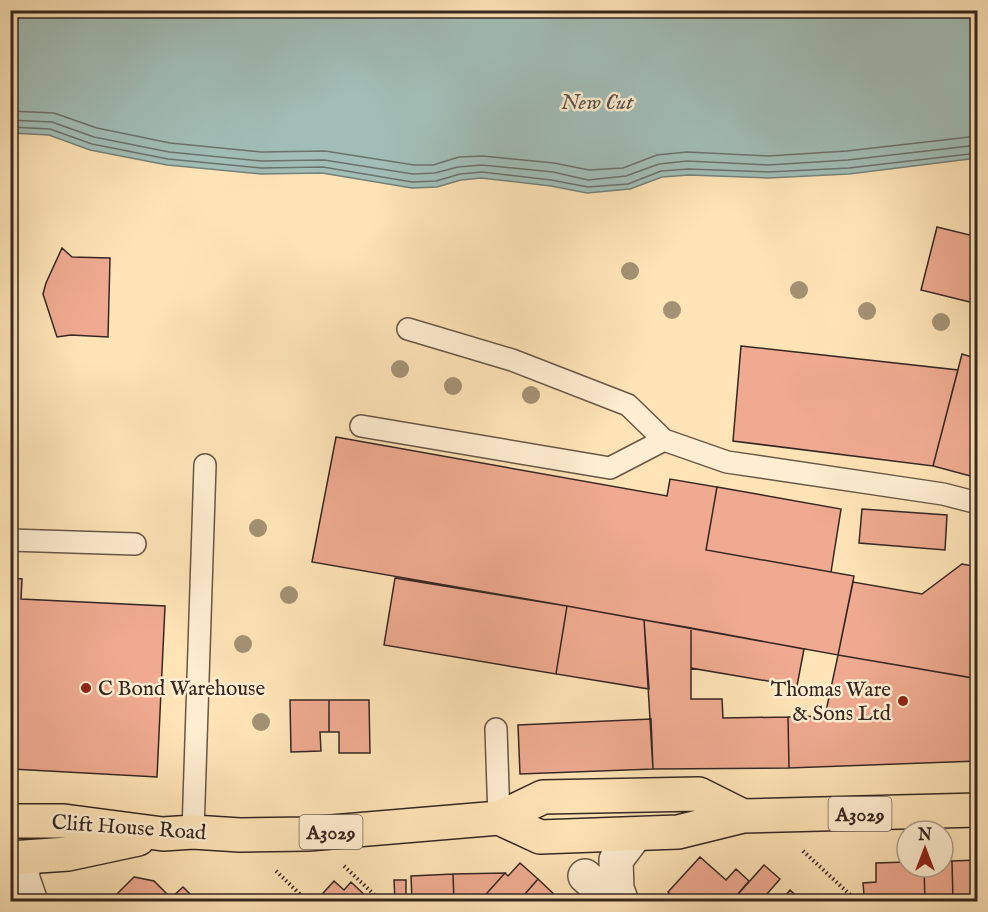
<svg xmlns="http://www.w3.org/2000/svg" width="988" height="912" font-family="'IM FELL English',serif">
<rect width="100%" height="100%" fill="#fde3b6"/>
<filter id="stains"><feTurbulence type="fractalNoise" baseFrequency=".00333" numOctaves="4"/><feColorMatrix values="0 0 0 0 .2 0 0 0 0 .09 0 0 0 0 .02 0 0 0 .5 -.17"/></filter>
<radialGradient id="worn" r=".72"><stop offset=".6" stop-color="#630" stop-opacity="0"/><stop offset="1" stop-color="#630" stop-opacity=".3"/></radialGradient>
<path fill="#a1bdb6" stroke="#76817a" stroke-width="1.5" d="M 10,11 L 977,11 L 977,158 L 849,174 L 768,178 L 689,175 L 662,177 L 630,189 L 587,193 L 551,186 L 481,178 L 461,180 L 437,187 L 412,188 L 322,173 L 261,174 L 167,165 L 90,150 L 49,135 L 11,133 Z"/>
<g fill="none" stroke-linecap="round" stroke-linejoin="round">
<path stroke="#6c726c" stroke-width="1.5" d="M 10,111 L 54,113 L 97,128 L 170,143 L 261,152 L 325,151 L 414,165 L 433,165 L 459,157 L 483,156 L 554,163 L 589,170 L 623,168 L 657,155 L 687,152 L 768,156 L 847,151 L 978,136
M 10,120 L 52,122 L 94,137 L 169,152 L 261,161 L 324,160 L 413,174 L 435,173 L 458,167 L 482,165 L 553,172 L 588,180 L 626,176 L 659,164 L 687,161 L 768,165 L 848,160 L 978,145
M 10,127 L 50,129 L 92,144 L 168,159 L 261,168 L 323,167 L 412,182 L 436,181 L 460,174 L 482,172 L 551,180 L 588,187 L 628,184 L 661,171 L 688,169 L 768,172 L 849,168 L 978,153"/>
</g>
<path fill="#efaa91" stroke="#362721" stroke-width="1.5" d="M 937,227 L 978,237 L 978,304 L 921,290 Z
M 62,248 L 72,257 L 110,258 L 108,337 L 71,335 L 57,337 L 43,294 L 46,283 Z
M 741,346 L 958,370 L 933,466 L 733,441 Z
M 962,354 L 978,359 L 978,478 L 933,466 Z
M 336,437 L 667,496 L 670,479 L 717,487 L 706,550 L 854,576 L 838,655 L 567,606 L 312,562 Z
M 717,487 L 841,509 L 831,572 L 706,550 Z
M 862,509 L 947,515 L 945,550 L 859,543 Z
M 962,564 L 978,567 L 978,636 L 975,635 L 973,678 L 838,655 L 853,582 L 922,594 Z
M 10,578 L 22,579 L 21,599 L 165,606 L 157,777 L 12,769 L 10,781 Z
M 395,578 L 567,606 L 556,674 L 384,645 Z
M 567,606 L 644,620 L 649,689 L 556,674 Z
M 644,620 L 691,628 L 691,699 L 722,699 L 723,718 L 788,717 L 789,768 L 653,769 Z
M 691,628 L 804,649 L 797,686 L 691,668 Z
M 975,635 L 978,636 L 978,685 L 973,685 Z
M 838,655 L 973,678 L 973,685 L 978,685 L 978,761 L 789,768 L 788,717 L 825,716 Z
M 290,700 L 329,700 L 329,732 L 320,732 L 321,751 L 291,752 Z
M 329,700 L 369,700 L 370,753 L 339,753 L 339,732 L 329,732 Z
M 651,719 L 653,769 L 520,774 L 518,725 Z
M 700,857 L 726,880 L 736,869 L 749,881 L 731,902 L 678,902 L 668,892 Z
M 978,860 L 978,902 L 953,902 L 952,861 Z
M 943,861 L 952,861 L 953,902 L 925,902 L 924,867 L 943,867 Z
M 907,862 L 907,867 L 924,867 L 925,902 L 905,902 L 905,900 L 874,901 L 873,895 L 864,895 L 863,883 L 876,882 L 876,863 Z
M 520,863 L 538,879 L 518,902 L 479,902 L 505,873 L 508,876 Z
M 764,865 L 780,879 L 760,902 L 731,902 Z
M 505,873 L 479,902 L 454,902 L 453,874 Z
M 453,874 L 454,902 L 412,902 L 411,876 Z
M 134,877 L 154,881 L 171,898 L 183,887 L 198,902 L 109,902 Z
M 538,879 L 558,898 L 554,902 L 518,902 Z
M 394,880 L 406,880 L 406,902 L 395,902 Z
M 334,881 L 344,890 L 351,882 L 372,902 L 315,902 Z
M 790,890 L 803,902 L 780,902 Z"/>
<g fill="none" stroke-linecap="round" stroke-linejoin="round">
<defs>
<path id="service" d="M 408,329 L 512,360 L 628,405 L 664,440
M 361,426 L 610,468 L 664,440 L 727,462 L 943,494 L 978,503
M 10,540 L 135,544
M 496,729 L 499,818
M 193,832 L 205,465"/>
<path id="minor" d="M 22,858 L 23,879 L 31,902
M 585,876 L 614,902
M 622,902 L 617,889 L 616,860 L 635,835"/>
<path id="trunk" d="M 499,818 L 540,837 L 678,832 L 743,816 L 978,810
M 10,821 L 64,821 L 163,834 L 193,832 L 240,835 L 308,834 L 499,818 L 543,797 L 699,794 L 743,816
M 10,858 L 68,854 L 138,839"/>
</defs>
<use href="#service" stroke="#685646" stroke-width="24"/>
<use href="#minor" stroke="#685646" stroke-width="36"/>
<use href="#trunk" stroke="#362721" stroke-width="36"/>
<path stroke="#362721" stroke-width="4" stroke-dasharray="1.5 3" stroke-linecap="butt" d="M 803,851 L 858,902
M 344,866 L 382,902
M 276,871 L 308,902"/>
<use href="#service" stroke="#feedd0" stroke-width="21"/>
<use href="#minor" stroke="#feedd0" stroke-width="33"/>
<use href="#trunk" stroke="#fde3b6" stroke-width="33"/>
</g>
<g fill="#a39173">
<circle cx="630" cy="271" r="9"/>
<circle cx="799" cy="290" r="9"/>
<circle cx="672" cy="310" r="9"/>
<circle cx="867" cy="311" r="9"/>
<circle cx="941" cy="322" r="9"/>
<circle cx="400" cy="369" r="9"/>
<circle cx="453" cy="386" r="9"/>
<circle cx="531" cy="395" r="9"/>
<circle cx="258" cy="528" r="9"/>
<circle cx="289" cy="595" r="9"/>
<circle cx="243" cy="644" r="9"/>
<circle cx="261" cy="722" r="9"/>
</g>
<g fill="#8f2418" stroke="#feedd0" stroke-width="2">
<circle cx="86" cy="688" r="6"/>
<circle cx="903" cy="701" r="6"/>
</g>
<g text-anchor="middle" stroke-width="5" stroke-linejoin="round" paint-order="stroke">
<g fill="#feedd0" stroke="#726256" stroke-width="1.5">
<rect x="828.5" y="797" width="63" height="34" rx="4.5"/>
<rect x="299.5" y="815" width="63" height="34" rx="4.5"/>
</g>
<g font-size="20" font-weight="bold" fill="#362721">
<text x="860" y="821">A3029</text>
<text x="331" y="839">A3029</text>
</g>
<g font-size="21" fill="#362721" stroke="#feedd0" text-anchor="start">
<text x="98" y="695">C Bond Warehouse</text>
<text x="891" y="696" text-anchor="end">Thomas Ware<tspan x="891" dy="24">&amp; Sons Ltd</tspan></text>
</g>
<g font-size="21" fill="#362721" stroke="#feedd0">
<text transform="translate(129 827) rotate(4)" y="7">Clift House Road</text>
</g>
<g font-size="22" font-style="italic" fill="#56544e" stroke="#feedd0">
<text x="597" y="109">New Cut</text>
</g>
</g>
<rect width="988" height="912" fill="none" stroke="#fde3b6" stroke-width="36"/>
<rect x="12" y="12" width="964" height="888" fill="none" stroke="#362721" stroke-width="3"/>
<rect x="18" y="18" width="952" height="876" fill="none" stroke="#362721" stroke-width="1.5"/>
<g transform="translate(925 849)"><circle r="28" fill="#feedd0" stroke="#ae9e8a" stroke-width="1.5"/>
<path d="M0-4.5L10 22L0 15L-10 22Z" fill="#8f2418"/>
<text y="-9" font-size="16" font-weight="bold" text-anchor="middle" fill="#362721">N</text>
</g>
<rect width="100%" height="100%" filter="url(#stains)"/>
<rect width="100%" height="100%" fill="url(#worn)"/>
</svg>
